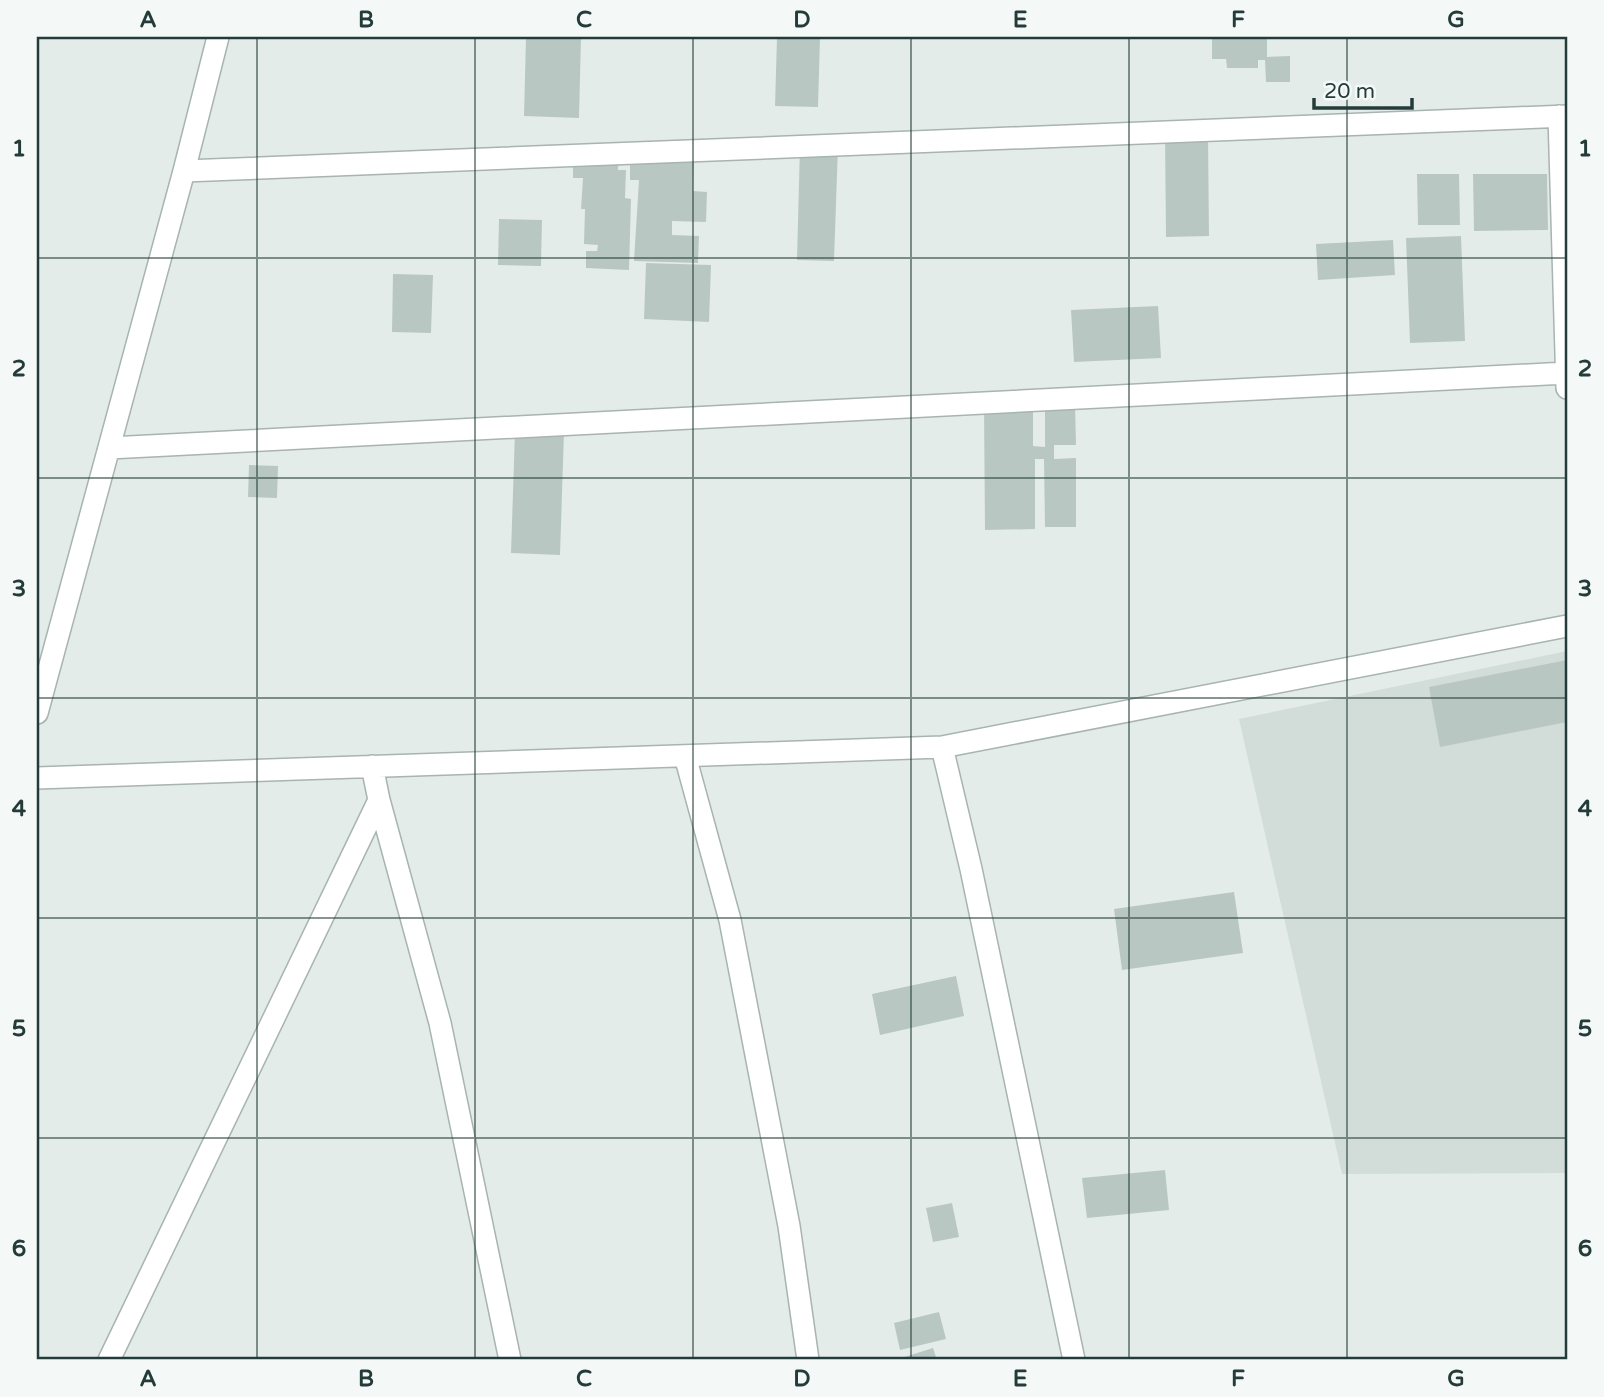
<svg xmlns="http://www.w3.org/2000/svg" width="1604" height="1397" font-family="'Varela Round',sans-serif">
<rect width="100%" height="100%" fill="#e4ece9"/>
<path fill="#d2dcd9" d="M 1567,651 L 1567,1173 L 1342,1174 L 1239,719 Z"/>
<path fill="#b9c7c3" d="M 526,37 L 581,37 L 579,118 L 524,116 Z
M 777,37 L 820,37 L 818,107 L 775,106 Z
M 1212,37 L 1267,37 L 1267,57 L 1290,56 L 1290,82 L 1266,82 L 1265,60 L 1258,60 L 1258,68 L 1227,68 L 1226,59 L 1212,59 Z
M 1165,133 L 1208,133 L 1209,236 L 1166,237 Z
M 800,145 L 838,146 L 834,261 L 797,260 Z
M 573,150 L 619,151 L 618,170 L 626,170 L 625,198 L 631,199 L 629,270 L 586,268 L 586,251 L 597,251 L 598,245 L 584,244 L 585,209 L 581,209 L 583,178 L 573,178 Z
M 630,153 L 694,155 L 693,191 L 707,192 L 706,222 L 672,221 L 672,235 L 699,236 L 698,263 L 634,261 L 639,180 L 630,180 Z
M 1417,174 L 1459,174 L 1460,225 L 1418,225 Z
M 1473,174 L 1547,174 L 1548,230 L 1474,231 Z
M 499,219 L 542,220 L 541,266 L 498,265 Z
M 1461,236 L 1465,341 L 1410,343 L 1406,238 Z
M 1393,240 L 1395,275 L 1318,280 L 1316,244 Z
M 646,263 L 711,265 L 709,322 L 644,319 Z
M 393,274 L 433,275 L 431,333 L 392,332 Z
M 1158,306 L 1161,358 L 1074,362 L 1071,310 Z
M 1075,402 L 1076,445 L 1054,445 L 1054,459 L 1076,458 L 1076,527 L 1045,527 L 1044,459 L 1035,459 L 1035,529 L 985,530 L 984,404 L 1033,403 L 1033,446 L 1045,447 L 1045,403 Z
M 515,431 L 564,432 L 560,555 L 511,553 Z
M 249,465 L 278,466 L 277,498 L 248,497 Z
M 1567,660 L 1567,722 L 1440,747 L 1429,687 Z
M 1234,892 L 1243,953 L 1122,970 L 1114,909 Z
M 956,976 L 964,1016 L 880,1035 L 872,994 Z
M 1165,1170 L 1169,1210 L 1087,1218 L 1082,1178 Z
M 952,1203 L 959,1237 L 933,1242 L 926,1208 Z
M 939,1312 L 946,1339 L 900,1350 L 894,1323 Z
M 933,1348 L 937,1360 L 895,1360 Z"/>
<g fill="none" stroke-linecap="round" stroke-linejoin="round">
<defs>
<path id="street" d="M 1559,116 L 1567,388
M 184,171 L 1567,116
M 109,448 L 1566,373
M 37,713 L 184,171 L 218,37
M 942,747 L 971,869 L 1074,1360
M 685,756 L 730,920 L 789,1226 L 808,1360
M 372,766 L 379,800 L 440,1023 L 510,1360
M 37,778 L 942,747 L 1567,626
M 109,1360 L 379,800"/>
</defs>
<use href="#street" stroke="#a7b4b1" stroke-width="24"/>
<use href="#street" stroke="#fff" stroke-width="21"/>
</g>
<path fill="none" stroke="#243c39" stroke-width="2" stroke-opacity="0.55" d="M 257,37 L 257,1360M 475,37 L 475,1360M 693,37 L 693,1360M 911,37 L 911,1360M 1129,37 L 1129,1360M 1347,37 L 1347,1360M 37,258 L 1567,258M 37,478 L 1567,478M 37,698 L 1567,698M 37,918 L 1567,918M 37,1138 L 1567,1138"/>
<rect width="1604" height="1397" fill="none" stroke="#f4f9f7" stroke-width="77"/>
<path d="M1314 98v10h98v-10" fill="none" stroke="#243c39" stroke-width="3.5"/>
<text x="1324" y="98" font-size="21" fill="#243c39" stroke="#f4f9f7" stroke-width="5" paint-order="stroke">20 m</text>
<rect x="38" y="38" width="1528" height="1320" fill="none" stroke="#243c39" stroke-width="2.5"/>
<g font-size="23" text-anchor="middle" font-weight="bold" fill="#243c39">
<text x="148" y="27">A</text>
<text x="366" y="27">B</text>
<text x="584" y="27">C</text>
<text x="802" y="27">D</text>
<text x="1020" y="27">E</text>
<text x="1238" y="27">F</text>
<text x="1456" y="27">G</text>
<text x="19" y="156">1</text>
<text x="1585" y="156">1</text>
<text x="19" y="376">2</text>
<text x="1585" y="376">2</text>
<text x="19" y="596">3</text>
<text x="1585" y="596">3</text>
<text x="19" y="816">4</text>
<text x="1585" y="816">4</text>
<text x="19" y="1036">5</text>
<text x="1585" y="1036">5</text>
<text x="19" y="1256">6</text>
<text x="1585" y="1256">6</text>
<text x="148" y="1386">A</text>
<text x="366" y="1386">B</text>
<text x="584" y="1386">C</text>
<text x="802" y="1386">D</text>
<text x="1020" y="1386">E</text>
<text x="1238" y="1386">F</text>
<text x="1456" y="1386">G</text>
</g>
</svg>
